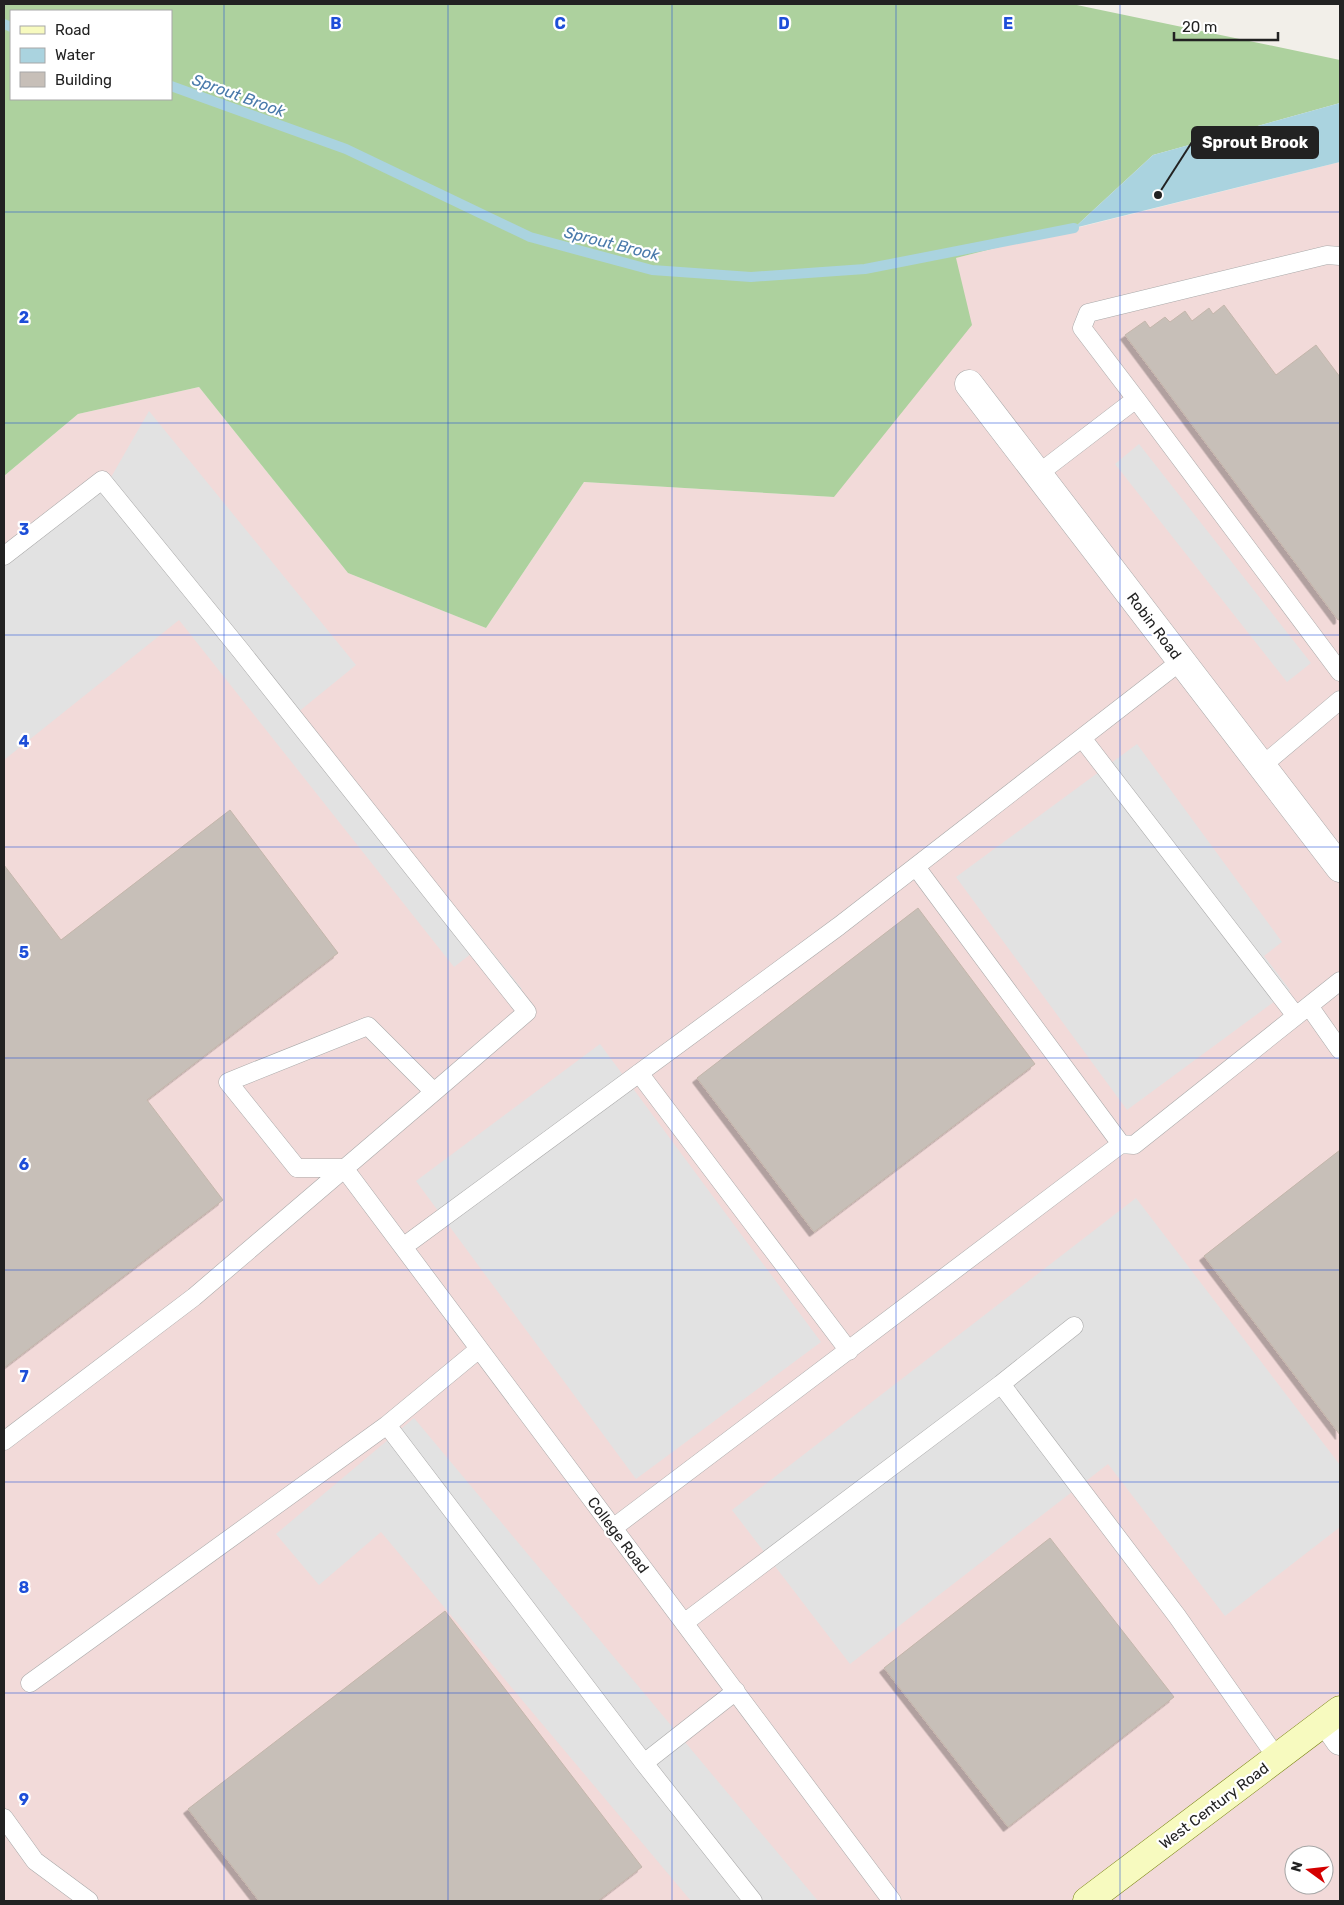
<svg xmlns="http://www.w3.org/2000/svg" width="1344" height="1905" font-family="Rubik,sans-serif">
<defs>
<filter id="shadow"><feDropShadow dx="-4.5" dy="4.5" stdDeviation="0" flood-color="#0004"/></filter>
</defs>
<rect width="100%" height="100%" fill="#f2efe9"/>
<path fill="#f2dad9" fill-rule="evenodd" d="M 1340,162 L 1340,1901 L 4,1901 L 4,476 L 78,414 L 199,387 L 348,573 L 486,628 L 584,482 L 834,497 L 956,258 ZM 1294,1855 L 1324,1855 L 1324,1885 L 1294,1885 Z"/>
<path fill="#add19e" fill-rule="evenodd" d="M 4,4 L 1072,4 L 1340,60 L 1340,103 L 1153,155 L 1074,228 L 956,258 L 972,325 L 834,497 L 584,482 L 486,628 L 348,573 L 199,387 L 78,414 L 4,476 ZM 11,11 L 171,11 L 171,99 L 11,99 Z"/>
<path fill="#e2e2e2" d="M 149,411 L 356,665 L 297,713 L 522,989 L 513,996 L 476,950 L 454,967 L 179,620 L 4,760 L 4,565 L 110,479 Z
M 1139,444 L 1311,663 L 1287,682 L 1115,464 Z
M 1137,744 L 1282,942 L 1264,956 L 1290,990 L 1127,1110 L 956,877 Z
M 600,1044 L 821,1342 L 636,1479 L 416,1181 Z
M 1136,1198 L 1340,1465 L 1340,1527 L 1225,1616 L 1108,1464 L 850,1664 L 732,1510 Z
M 414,1418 L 818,1901 L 691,1901 L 381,1532 L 319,1585 L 276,1534 Z"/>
<path fill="#aad3df" d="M 1340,103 L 1340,162 L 1074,228 L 1153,155 Z"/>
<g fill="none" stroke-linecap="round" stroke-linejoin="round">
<path stroke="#aad3df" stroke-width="10" d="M 4,24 L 11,27
M 171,86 L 346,149 L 530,237 L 652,270 L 751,277 L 865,269 L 1074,228"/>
</g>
<path fill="#c7bfb8" stroke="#c4b6ab" filter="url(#shadow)" d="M 1224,305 L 1276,375 L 1316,345 L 1340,377 L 1340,619 L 1338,620 L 1125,335 L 1145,321 L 1150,328 L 1165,317 L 1170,322 L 1185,311 L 1192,321 L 1209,308 L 1213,314 Z
M 230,810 L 338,953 L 147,1100 L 223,1200 L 4,1368 L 4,865 L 61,940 Z
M 918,908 L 1035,1064 L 814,1232 L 697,1078 Z
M 1340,1150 L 1340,1435 L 1204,1256 Z
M 1050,1538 L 1174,1697 L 1008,1827 L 884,1668 Z
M 445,1611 L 642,1867 L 598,1901 L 259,1901 L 188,1809 Z"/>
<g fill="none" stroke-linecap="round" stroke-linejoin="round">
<defs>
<path id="service" d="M 1136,399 L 1082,328 L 1088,313 L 1327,255 L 1340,256
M 1038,474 L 1136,399 L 1340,672
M 4,556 L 102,480 L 241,651 L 527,1012 L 434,1092 L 368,1026 L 228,1082 L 297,1168 L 344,1168
M 1082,738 L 1296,1016
M 1263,765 L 1340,700
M 916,867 L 1121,1144
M 1309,1006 L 1340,1050
M 639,1073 L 849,1351
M 344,1168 L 892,1901
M 403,1247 L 839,926 L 1181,661
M 1001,1384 L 1074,1326
M 387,1425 L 479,1349
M 4,1441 L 194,1297 L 434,1092
M 613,1528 L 1121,1144 L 1134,1145 L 1340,981
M 684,1623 L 1001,1384 L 1177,1616 L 1277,1758
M 30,1683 L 387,1425 L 644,1763 L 753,1901
M 644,1763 L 736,1691
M 4,1818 L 35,1861 L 89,1901"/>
<path id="minor" d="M 969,384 L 1340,868
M 1326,1721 L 1340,1741"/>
<path id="secondary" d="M 1087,1901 L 1340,1710"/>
</defs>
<use href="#service" stroke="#a9a9a9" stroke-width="19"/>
<use href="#minor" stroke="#a9a9a9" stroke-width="29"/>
<use href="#secondary" stroke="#707d05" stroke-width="29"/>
<use href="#service" stroke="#fff" stroke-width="18"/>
<use href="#minor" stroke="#fff" stroke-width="28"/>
<use href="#secondary" stroke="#f7fabf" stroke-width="28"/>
</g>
<path fill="none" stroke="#1d4ed8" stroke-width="1" stroke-opacity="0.55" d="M 224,4 L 224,1901M 448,4 L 448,1901M 672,4 L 672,1901M 896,4 L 896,1901M 1120,4 L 1120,1901M 4,212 L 1340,212M 4,423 L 1340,423M 4,635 L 1340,635M 4,847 L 1340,847M 4,1058 L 1340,1058M 4,1270 L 1340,1270M 4,1482 L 1340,1482M 4,1693 L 1340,1693"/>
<g text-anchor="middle" stroke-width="4.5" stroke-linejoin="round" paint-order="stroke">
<g font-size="15" fill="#222" stroke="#fff">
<text transform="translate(1154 626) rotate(53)" y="5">Robin Road</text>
<text transform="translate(618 1535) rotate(53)" y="5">College Road</text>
<text transform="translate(1214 1806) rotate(-37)" y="5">West Century Road</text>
</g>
<g font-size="16" font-style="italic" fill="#4a7aab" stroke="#fff">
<text transform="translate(239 95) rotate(20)" y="6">Sprout Brook</text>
<text transform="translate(612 243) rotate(14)" y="6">Sprout Brook</text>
</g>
</g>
<g font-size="16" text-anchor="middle" font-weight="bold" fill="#1d4ed8" stroke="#fff" stroke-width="4.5" stroke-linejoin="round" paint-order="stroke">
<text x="336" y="29">B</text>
<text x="560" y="29">C</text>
<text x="784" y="29">D</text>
<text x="1008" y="29">E</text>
<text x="24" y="323">2</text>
<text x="24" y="535">3</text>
<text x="24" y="747">4</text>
<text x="24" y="958">5</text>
<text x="24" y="1170">6</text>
<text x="24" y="1382">7</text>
<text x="24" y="1593">8</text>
<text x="24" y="1805">9</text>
</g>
<path fill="none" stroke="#222" stroke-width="2" d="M1158 195L1192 142"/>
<circle fill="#222" stroke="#fff" stroke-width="2" cx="1158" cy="195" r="5"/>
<rect fill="#222" stroke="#222" stroke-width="2" x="1192" y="127" width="126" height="31" rx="5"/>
<g font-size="16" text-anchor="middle" font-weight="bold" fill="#fff">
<text x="1255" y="148">Sprout Brook</text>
</g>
<rect width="1344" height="1905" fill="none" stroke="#222222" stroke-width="10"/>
<rect x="10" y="10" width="162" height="90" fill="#ffffff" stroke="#a7a7a7"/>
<rect x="20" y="26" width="25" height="8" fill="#f7fabf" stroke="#a7a7a7"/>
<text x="55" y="35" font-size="15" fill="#222222">Road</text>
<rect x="20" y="48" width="25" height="15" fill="#aad3df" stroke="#a7a7a7"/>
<text x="55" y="60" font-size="15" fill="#222222">Water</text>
<rect x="20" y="72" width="25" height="15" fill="#c7bfb8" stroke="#a7a7a7"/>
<text x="55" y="85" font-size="15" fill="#222222">Building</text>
<g transform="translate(1309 1870) rotate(285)"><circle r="24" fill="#ffffff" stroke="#a7a7a7"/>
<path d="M0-4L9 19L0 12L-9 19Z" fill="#d40000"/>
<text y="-8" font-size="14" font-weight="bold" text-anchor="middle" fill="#222222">N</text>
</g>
<path d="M1174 32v8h104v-8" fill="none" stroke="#222222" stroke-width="2.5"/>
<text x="1182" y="32" font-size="15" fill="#222222" stroke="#ffffff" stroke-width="4" paint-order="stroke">20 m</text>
</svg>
